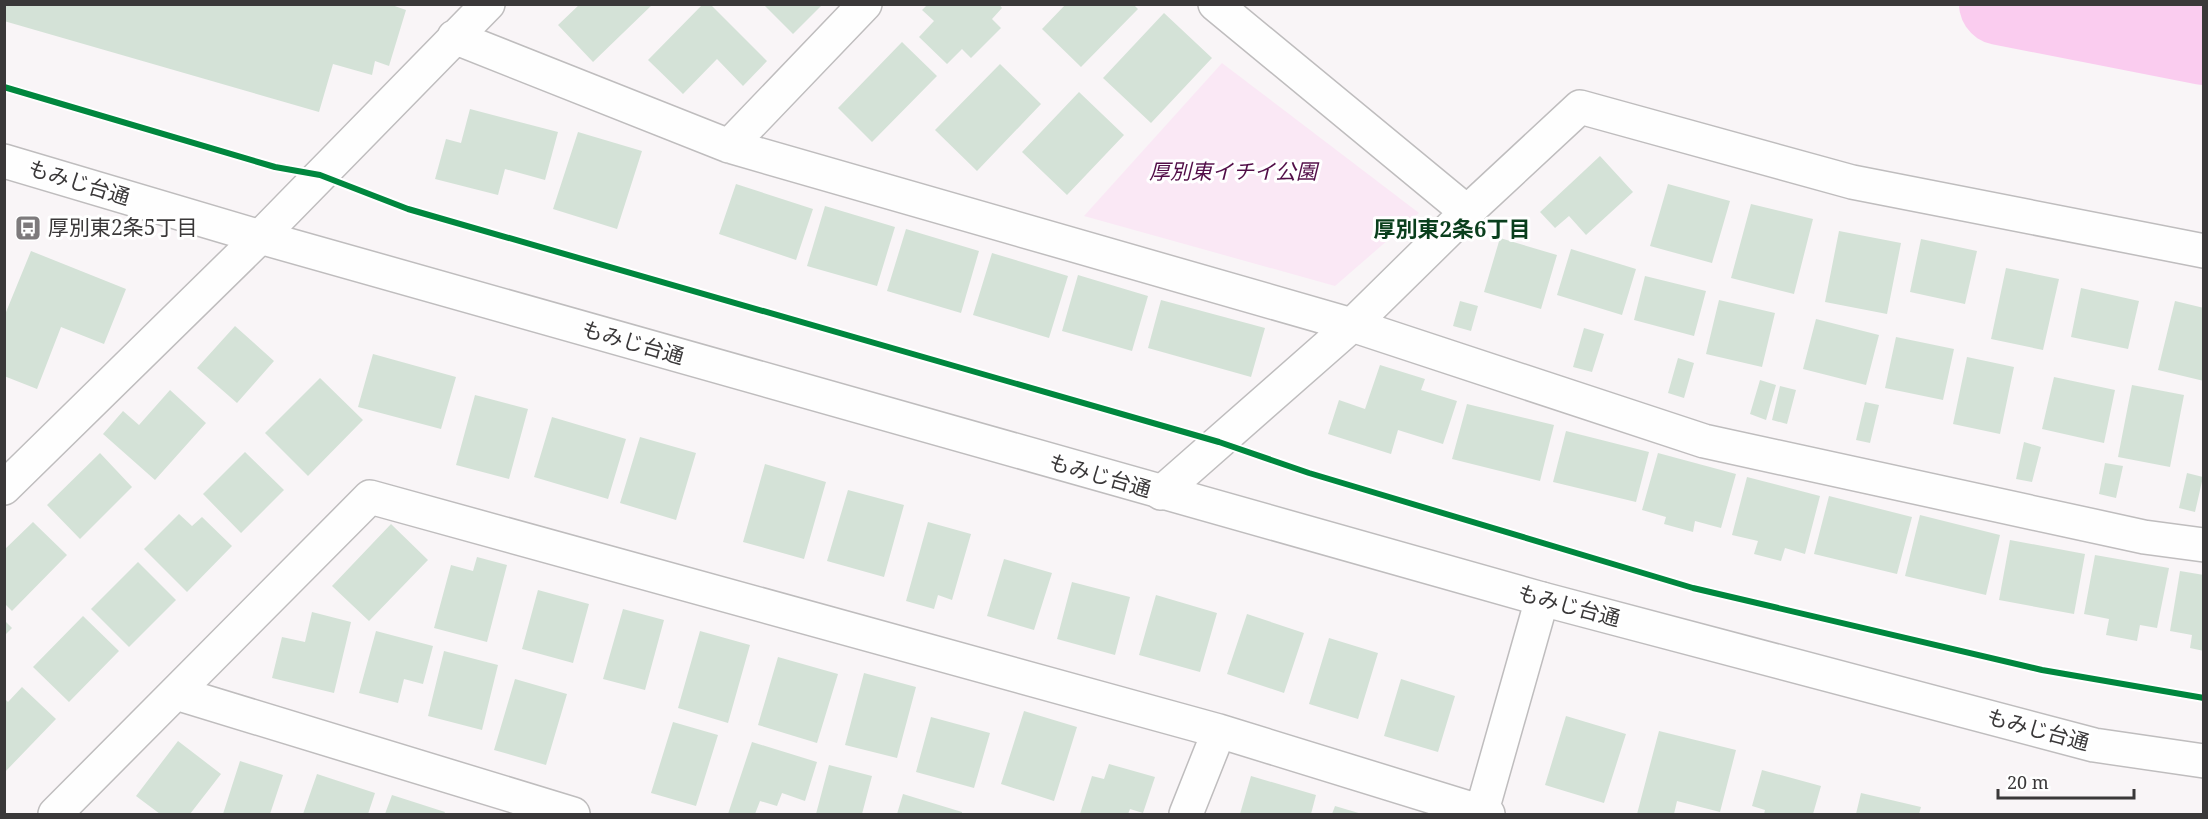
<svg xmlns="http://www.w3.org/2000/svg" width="2208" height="819" font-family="'Noto Serif','Noto Sans JP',serif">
<rect width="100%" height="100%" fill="#f9f5f7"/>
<path fill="#fae8f5" d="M 1222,63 L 1419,213 L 1335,286 L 1084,216 Z"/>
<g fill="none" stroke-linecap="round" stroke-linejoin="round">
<path stroke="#faccef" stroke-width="82" d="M 2000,4 L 2204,44"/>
</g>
<path fill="#d4e2d7" d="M 4,4 L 389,4 L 406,10 L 389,66 L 375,61 L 372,75 L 333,64 L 319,112 L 4,21 Z
M 580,4 L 653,4 L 593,62 L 558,25 Z
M 703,4 L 710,4 L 767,61 L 743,86 L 717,59 L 683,94 L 648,60 Z
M 763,4 L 823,4 L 793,34 Z
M 928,4 L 999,4 L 1002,8 L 992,19 L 1001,28 L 971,58 L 962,49 L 947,64 L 919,37 L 934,21 L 922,10 Z
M 1066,4 L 1133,4 L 1138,9 L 1081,67 L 1042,29 Z
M 1164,13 L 1212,58 L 1151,123 L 1103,78 Z
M 902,42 L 937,76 L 872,142 L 838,108 Z
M 1000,64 L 1041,104 L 977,171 L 935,130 Z
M 1079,92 L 1124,135 L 1067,195 L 1022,152 Z
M 470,109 L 558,132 L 545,180 L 505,169 L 498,195 L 435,179 L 446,139 L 461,143 Z
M 578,132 L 642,151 L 617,229 L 553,209 Z
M 1600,156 L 1633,192 L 1586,235 L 1569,216 L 1555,228 L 1540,212 Z
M 736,184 L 813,209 L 796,260 L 719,234 Z
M 1668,184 L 1730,201 L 1712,263 L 1650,246 Z
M 1751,204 L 1813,219 L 1794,294 L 1731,278 Z
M 825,206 L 895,227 L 877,286 L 807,266 Z
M 906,229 L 979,251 L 961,313 L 887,291 Z
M 1839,231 L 1901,243 L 1887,314 L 1825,302 Z
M 1500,238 L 1557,255 L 1541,309 L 1484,292 Z
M 1921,239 L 1977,251 L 1965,304 L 1910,292 Z
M 1571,249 L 1636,269 L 1622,315 L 1557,295 Z
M 31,251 L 126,289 L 104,344 L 61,327 L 37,389 L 4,376 L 4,317 Z
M 992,253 L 1068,276 L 1049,338 L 973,315 Z
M 2006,268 L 2059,279 L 2043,350 L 1991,339 Z
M 1078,275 L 1148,296 L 1132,351 L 1062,331 Z
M 1645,276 L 1706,291 L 1694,336 L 1634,320 Z
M 2081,288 L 2139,301 L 2128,349 L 2071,337 Z
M 1161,300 L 1265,328 L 1251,377 L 1148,348 Z
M 1719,300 L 1775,313 L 1762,367 L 1706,354 Z
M 1460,301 L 1478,306 L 1471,331 L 1453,326 Z
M 2175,301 L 2204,308 L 2204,381 L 2158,370 Z
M 1816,319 L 1879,335 L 1866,385 L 1803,369 Z
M 235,326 L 274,361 L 237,403 L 197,368 Z
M 1584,328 L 1604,334 L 1592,372 L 1573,367 Z
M 1896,337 L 1954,349 L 1943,400 L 1885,388 Z
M 373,354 L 456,377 L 441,429 L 358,407 Z
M 1967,357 L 2014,367 L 2000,434 L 1953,424 Z
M 1678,358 L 1694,363 L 1684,398 L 1668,393 Z
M 1380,365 L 1425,379 L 1421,390 L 1457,401 L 1443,444 L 1398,430 L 1391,454 L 1328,434 L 1339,400 L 1365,409 Z
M 2054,377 L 2115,390 L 2104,443 L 2042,429 Z
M 320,378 L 363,420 L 308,476 L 265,433 Z
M 1760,380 L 1776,385 L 1766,420 L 1750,414 Z
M 2132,385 L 2184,395 L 2170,467 L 2118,457 Z
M 1780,386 L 1796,390 L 1787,424 L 1772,420 Z
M 170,390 L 206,423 L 155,480 L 103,434 L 123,411 L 139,425 Z
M 475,395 L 528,409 L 509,479 L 456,465 Z
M 1865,402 L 1879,405 L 1870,443 L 1856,440 Z
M 1467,404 L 1554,425 L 1540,481 L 1452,459 Z
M 552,417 L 626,439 L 608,499 L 534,477 Z
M 1566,431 L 1649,452 L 1636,502 L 1553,482 Z
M 640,437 L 696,453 L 676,520 L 620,503 Z
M 2024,442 L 2041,447 L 2032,482 L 2016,479 Z
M 245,452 L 284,490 L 241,533 L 203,494 Z
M 100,453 L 132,487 L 80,539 L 47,505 Z
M 1658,453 L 1736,474 L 1721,528 L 1695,521 L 1693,532 L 1664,524 L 1666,517 L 1642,510 Z
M 2105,463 L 2123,466 L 2116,498 L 2099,494 Z
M 765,464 L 826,482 L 804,559 L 743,542 Z
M 2187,473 L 2203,477 L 2195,512 L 2179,508 Z
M 1747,477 L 1820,496 L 1805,554 L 1785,548 L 1781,561 L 1754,554 L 1758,541 L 1732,535 Z
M 848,490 L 904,505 L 884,577 L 827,561 Z
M 1829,496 L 1912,517 L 1897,574 L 1814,554 Z
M 179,514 L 192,526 L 202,517 L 232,546 L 187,592 L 144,549 Z
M 1920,515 L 2000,535 L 1986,595 L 1905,576 Z
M 33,522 L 67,555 L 12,611 L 4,603 L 4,550 Z
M 928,522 L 971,534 L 952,600 L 938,595 L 934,609 L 906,601 Z
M 391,524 L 428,560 L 369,621 L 332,586 Z
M 2010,540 L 2085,554 L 2074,614 L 1999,600 Z
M 2095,555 L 2169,568 L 2157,628 L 2140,625 L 2137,641 L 2106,635 L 2109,619 L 2084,614 Z
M 477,557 L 507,565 L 487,642 L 434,628 L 451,565 L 473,571 Z
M 1004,559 L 1052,573 L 1034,630 L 987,616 Z
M 138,562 L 176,600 L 129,647 L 91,609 Z
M 2180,571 L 2204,575 L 2204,651 L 2190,648 L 2192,635 L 2170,631 Z
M 1072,582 L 1130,597 L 1115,655 L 1057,639 Z
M 538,590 L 589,604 L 573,663 L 522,649 Z
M 1156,595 L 1217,613 L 1200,672 L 1139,655 Z
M 623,609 L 664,620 L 645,690 L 603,679 Z
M 312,612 L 351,622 L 334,693 L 272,678 L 282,637 L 305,642 Z
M 1247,614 L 1304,633 L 1284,693 L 1227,674 Z
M 83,616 L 119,651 L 69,702 L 33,667 Z
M 4,620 L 12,628 L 4,636 Z
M 376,631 L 433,646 L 423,684 L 404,679 L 398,703 L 359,693 Z
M 700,631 L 750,645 L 728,723 L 678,708 Z
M 1329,638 L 1378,653 L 1358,719 L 1309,704 Z
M 444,651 L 498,665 L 482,730 L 428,716 Z
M 778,657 L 838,674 L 817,743 L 758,725 Z
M 864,673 L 916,687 L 897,758 L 845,745 Z
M 515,679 L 567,694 L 546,765 L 494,750 Z
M 1401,679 L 1455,696 L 1438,752 L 1384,736 Z
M 22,687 L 56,719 L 4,773 L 4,698 L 8,702 Z
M 1024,711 L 1077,727 L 1054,801 L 1001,784 Z
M 1566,716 L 1626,734 L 1604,803 L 1545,785 Z
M 931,717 L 990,733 L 974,788 L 916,772 Z
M 673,722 L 718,735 L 696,806 L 651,793 Z
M 1659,731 L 1736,750 L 1720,812 L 1677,801 L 1674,814 L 1637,814 Z
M 178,741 L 221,774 L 190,814 L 160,814 L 136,796 Z
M 752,742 L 817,762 L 805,801 L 782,793 L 777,806 L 760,801 L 755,814 L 728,814 Z
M 240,761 L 283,775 L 270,814 L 223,814 Z
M 1109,764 L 1155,777 L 1143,813 L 1130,809 L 1128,814 L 1080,814 L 1092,776 L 1104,779 Z
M 829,765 L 872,776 L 862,814 L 816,814 Z
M 1762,770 L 1821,786 L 1813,814 L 1764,814 L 1765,810 L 1752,806 Z
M 317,774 L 375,793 L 368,814 L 303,814 Z
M 1251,776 L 1316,795 L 1311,814 L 1240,814 Z
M 1861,793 L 1921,807 L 1919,814 L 1856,814 Z
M 903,794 L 962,812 L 962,814 L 897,814 Z
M 392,795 L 445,812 L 444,814 L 385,814 Z
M 1335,806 L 1362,814 L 1332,814 Z"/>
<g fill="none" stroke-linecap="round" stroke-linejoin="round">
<defs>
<path id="minor" d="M 1215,4 L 1467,212
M 454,37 L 729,146 L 1352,325 L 1704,441 L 2144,537 L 2204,545
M 729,146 L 865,4
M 4,488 L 260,237 L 488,4
M 1161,493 L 1352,325 L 1467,212 L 1580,107 L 1852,182 L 2204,251
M 176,693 L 573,814
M 55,814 L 370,497 L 1219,731 L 1488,814
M 1186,814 L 1219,731
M 1481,814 L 1542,599"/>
<path id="tertiary" d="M 4,161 L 260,237 L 1542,599 L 2094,745 L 2204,761"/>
</defs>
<use href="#minor" stroke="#bfbdbe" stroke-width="36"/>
<use href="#tertiary" stroke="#bfbdbe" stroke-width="36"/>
<use href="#minor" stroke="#fefefe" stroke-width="33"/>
<use href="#tertiary" stroke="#fefefe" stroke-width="33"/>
<defs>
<path id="cycleway" d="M 4,87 L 275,167 L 320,175 L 408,209 L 1219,442 L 1309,473 L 1693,588 L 2042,670 L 2204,698"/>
</defs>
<use href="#cycleway" stroke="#fff" stroke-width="10"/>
<use href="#cycleway" stroke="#00873e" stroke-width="6"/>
</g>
<defs>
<symbol id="bus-square" viewBox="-11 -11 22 22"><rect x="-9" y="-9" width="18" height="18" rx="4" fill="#7d7a7c" stroke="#fff"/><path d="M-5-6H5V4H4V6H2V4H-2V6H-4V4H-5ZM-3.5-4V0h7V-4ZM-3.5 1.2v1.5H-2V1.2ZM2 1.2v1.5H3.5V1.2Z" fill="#fff"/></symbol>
</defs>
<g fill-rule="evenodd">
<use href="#bus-square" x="13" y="213" width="30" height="30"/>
</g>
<g text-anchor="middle" stroke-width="6" stroke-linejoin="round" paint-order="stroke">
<g font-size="21" font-style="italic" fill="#520e48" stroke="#fff">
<text x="1233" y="179">厚別東イチイ公園</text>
</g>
<g font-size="21" fill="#3a3839" stroke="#fff">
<text transform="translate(79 183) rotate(17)" y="7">もみじ台通</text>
<text transform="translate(633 343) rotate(16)" y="7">もみじ台通</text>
<text transform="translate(1100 476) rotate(16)" y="7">もみじ台通</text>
<text transform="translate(1569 606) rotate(15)" y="7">もみじ台通</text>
<text transform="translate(2038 730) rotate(15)" y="7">もみじ台通</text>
</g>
<g font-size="21" fill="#3a3839" stroke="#fff" text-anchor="start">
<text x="48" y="235">厚別東2条5丁目</text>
</g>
<g font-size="22" font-weight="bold" fill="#0a3f1d" stroke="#fff">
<text x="1452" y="237">厚別東2条6丁目</text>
</g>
</g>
<rect width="2208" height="819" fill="none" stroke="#3a3839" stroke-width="12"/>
<path d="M1998 789v9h136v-9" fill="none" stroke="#3a3839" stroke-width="3"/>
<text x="2007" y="789" font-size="18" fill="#3a3839" stroke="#ffffff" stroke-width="4.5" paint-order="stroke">20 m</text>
</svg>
